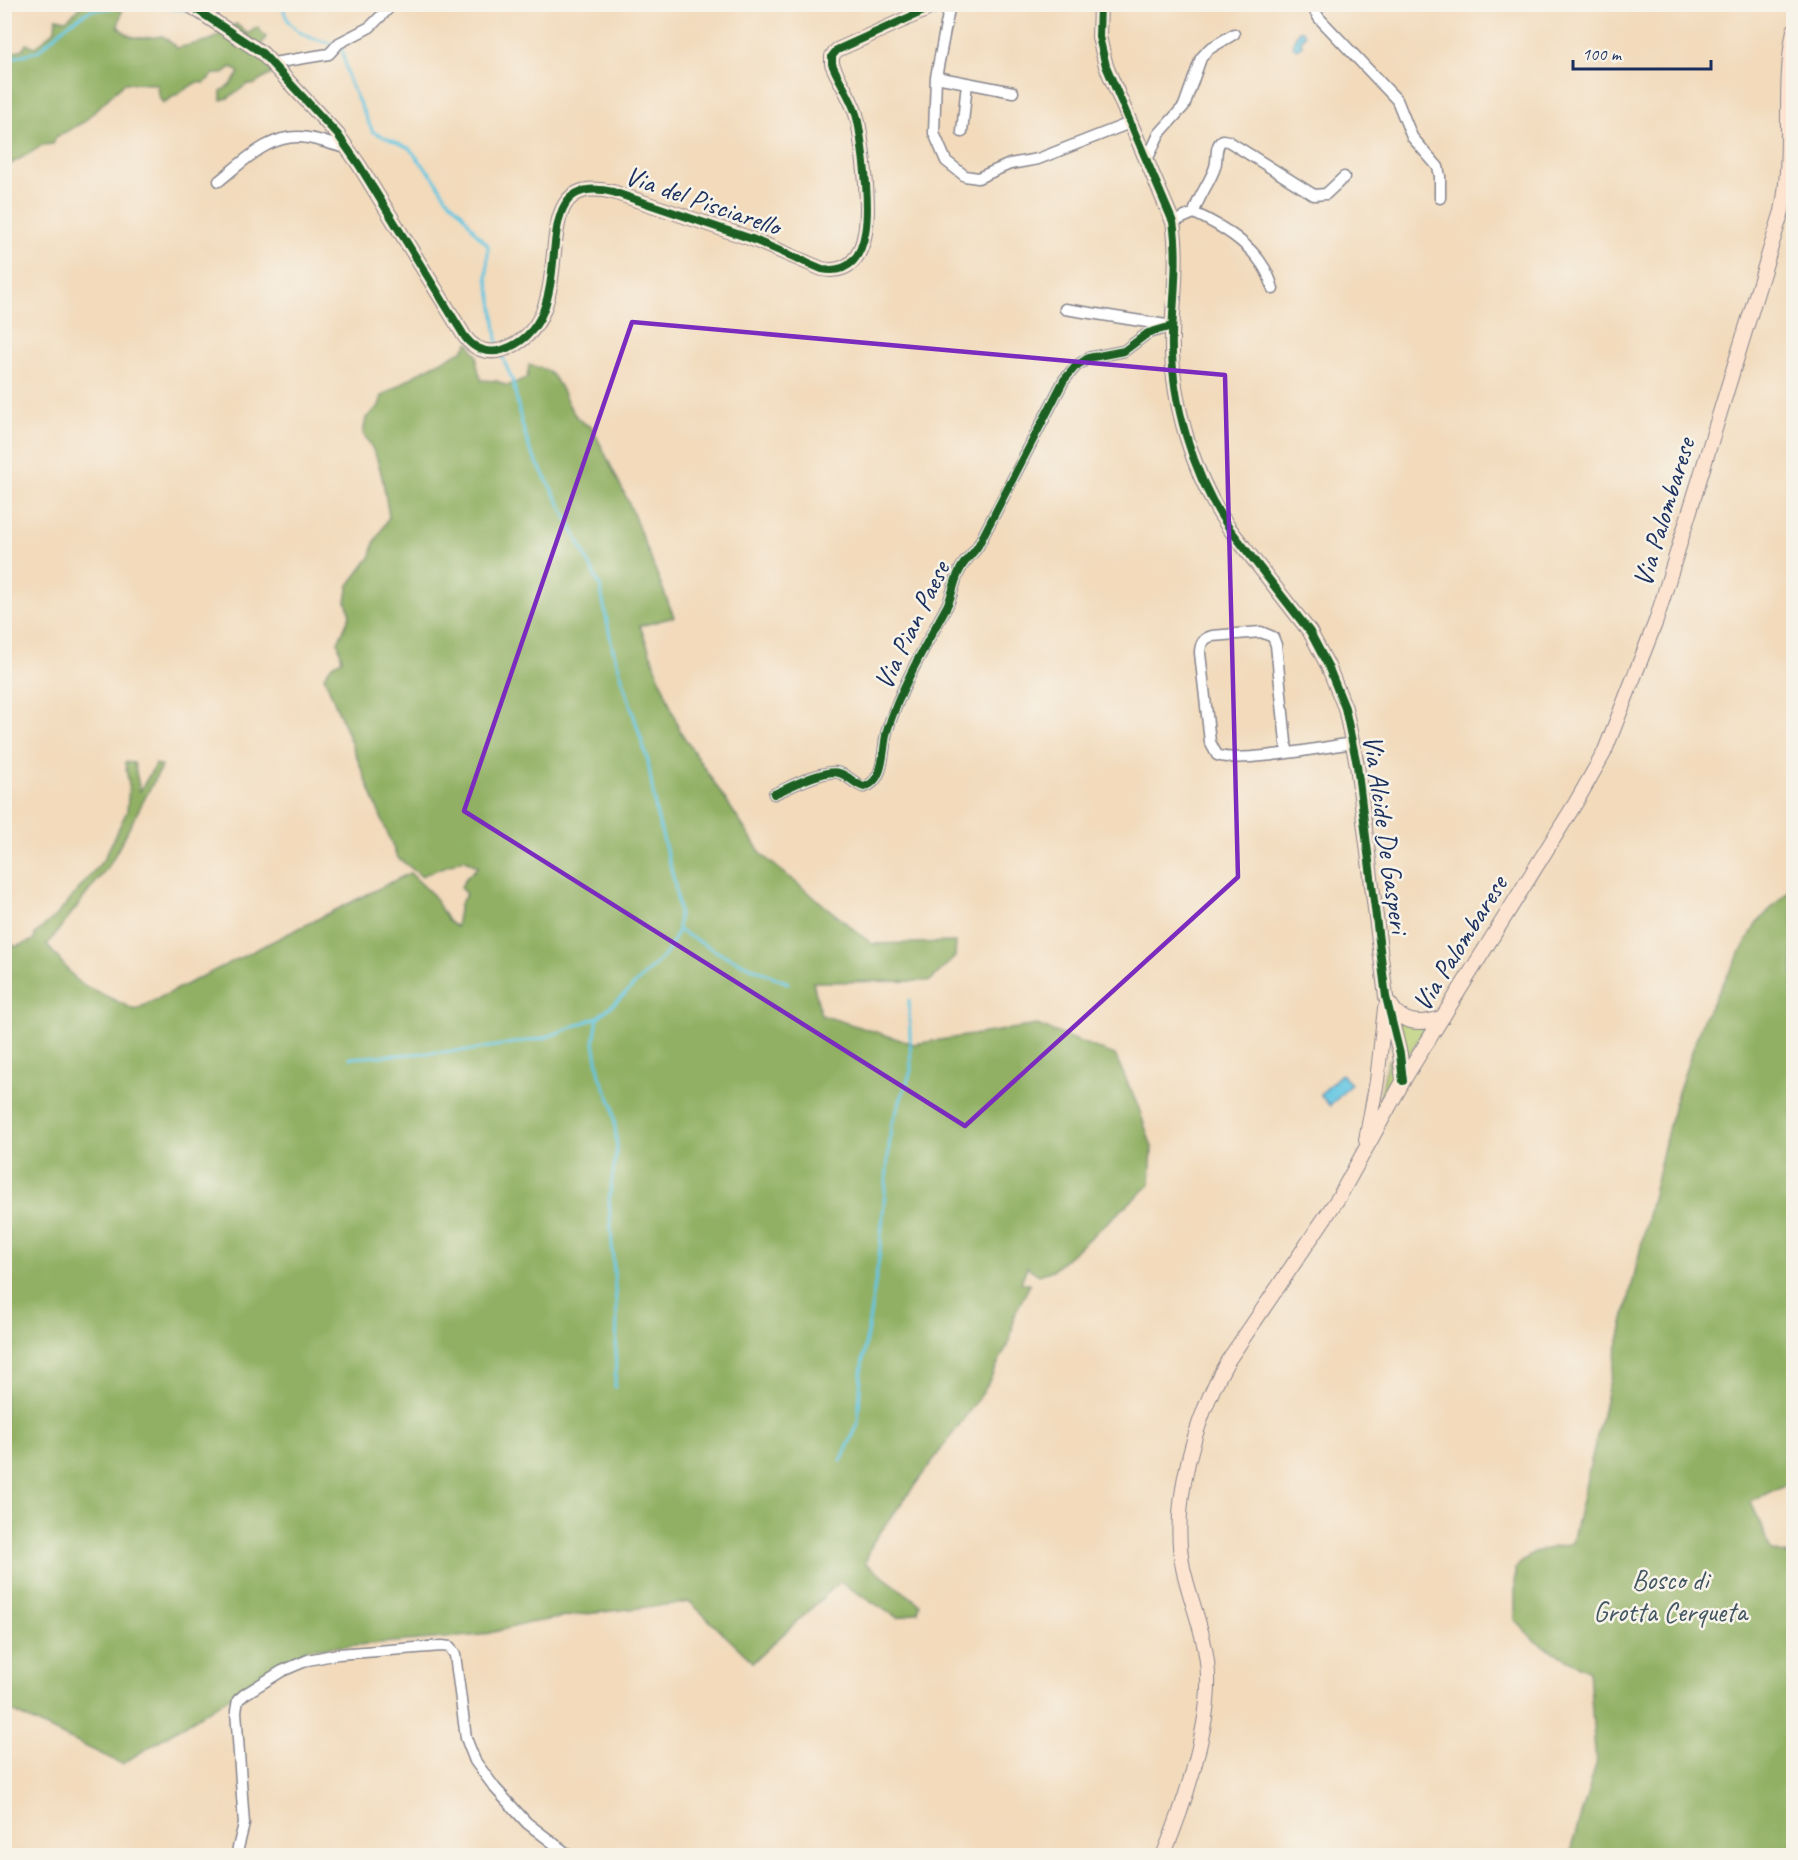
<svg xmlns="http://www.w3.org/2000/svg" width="1798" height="1860" font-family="Caveat,sans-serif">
<rect width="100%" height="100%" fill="#f7f3e8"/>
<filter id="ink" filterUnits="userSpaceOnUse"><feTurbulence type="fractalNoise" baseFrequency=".0167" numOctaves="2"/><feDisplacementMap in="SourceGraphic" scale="12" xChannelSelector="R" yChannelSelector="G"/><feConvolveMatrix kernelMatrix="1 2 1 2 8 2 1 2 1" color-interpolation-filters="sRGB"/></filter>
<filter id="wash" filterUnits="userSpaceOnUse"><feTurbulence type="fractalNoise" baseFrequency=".008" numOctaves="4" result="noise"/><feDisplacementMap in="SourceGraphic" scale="24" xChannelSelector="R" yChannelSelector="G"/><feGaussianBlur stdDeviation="1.35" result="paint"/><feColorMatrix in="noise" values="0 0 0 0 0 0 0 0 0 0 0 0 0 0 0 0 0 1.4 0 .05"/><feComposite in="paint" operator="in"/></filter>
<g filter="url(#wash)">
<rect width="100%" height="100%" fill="#f2dabb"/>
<path fill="#b7cd71" stroke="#697e68" stroke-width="1.5" d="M 1397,1019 L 1426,1027 L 1405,1061 Z
M 1388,1060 L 1397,1075 L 1383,1101 L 1380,1099 Z"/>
<path fill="#91b063" stroke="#567060" stroke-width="1.5" d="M 80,5 L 115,5 L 122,11 L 118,26 C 130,42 145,38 163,36 L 177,48 L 211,40 L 236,24 L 248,34 L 257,27 L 266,37 L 261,45 L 273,73 L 253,85 L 248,84 L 228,98 L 221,100 L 221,91 L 230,85 L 239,73 L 232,67 L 222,74 L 214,74 L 204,83 L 197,82 L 163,103 L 158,95 L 157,84 L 124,83 L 84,122 L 56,137 L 53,144 L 42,145 C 30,155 16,159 5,168 L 4,51 L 10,54 L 23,49 L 26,44 L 36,47 L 55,30 L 56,18 L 66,20 L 80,8 Z
M 469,342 L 477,357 L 477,366 L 481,380 L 497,381 L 507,386 L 527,378 L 529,365 C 535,367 543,368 548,371 C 568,388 565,418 592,427 L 628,501 L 674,617 L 640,626 L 680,731 L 762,855 L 872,944 L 956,942 L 955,957 L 930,981 L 813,982 L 821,1015 L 914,1044 L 1037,1025 L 1115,1055 L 1138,1106 L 1152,1147 L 1150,1185 L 1053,1270 L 1039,1275 L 1027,1267 L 1021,1282 L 1030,1285 L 1015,1313 L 1010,1340 L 984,1391 L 873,1542 L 865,1563 L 920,1604 L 918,1612 L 898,1618 L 840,1582 L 753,1662 L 690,1602 L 577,1615 L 529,1623 L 482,1635 L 307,1649 L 122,1764 L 5,1708 L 4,923 L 14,947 L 34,940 L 35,934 L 57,915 L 104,859 L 127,811 L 129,786 L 125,762 L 134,763 L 140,791 L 156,764 L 162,766 L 110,864 L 47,945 L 79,983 L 135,1010 L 410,873 L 433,895 L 448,921 L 456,927 L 460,904 L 466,895 L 461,887 L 466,878 L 478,867 L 464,859 L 421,876 L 397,857 L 324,676 L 332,665 L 342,660 L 338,642 L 350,615 L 346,601 L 349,585 L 371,556 L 374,543 L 389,517 C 384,489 382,457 363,434 L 366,418 L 379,406 L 382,396 L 422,371 L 462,351 Z
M 1793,886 L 1793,1481 L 1751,1501 L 1771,1551 L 1793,1556 L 1793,1855 L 1569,1855 L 1596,1765 L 1589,1671 L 1536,1642 L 1515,1620 L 1515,1569 L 1534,1552 L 1572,1543 L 1674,1104 L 1703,1019 L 1757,923 Z"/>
<path fill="#64c6e2" stroke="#407aa0" stroke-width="1.5" d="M 1299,31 L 1302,31 L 1305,34 L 1301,41 L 1302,46 L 1297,49 L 1293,46 L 1293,42 Z
M 1341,1074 L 1351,1084 L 1330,1106 L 1320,1095 Z"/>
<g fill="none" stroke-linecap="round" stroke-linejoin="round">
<path stroke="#64c6e2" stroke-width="3" d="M 283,4 C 285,32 311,39 334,44
M 205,10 L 214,4
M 341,45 L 349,81 L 373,132 L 409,148 L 434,178 L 446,197 L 462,213 L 476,233 L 488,245 L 487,278 L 492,300 L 498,347
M 4,60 L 38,51 L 68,24 L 91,10 L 144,5 L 164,5 L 172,9 L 187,10
M 678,930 L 721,954 L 788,983
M 598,1017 L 594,1043 L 600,1076 L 613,1106 L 617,1147 L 609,1200 L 617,1317 L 615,1387
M 350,1058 L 472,1050 L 544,1038 L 598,1017 L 625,994 L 667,953 L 678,930 L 679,911 L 674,880 L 656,812 L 648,761 L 612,646 L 600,586 L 562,508 L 530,450 L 522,424 L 513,382 L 502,356
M 841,1461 L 858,1424 L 861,1373 L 879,1258 L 891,1126 L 911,1071 L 909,1000"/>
</g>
</g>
<g filter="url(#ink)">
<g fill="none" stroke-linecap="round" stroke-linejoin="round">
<defs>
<path id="street" d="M 950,4 L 936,77 L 934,133 L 946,161 L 965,176 L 978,178 L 1010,164 L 1038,159 L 1130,123
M 1311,4 L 1319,18 L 1397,100 L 1412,137 L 1438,167 L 1440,176 L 1440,198
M 273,63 L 329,54 L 339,43 L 370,27 L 393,4
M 936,77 L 1013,92
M 962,132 L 967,83
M 1147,160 L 1159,134 L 1184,106 L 1201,58 L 1209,49 L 1234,34
M 219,181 C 244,161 272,131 308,138 C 322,140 334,146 348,148
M 1194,213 C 1198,196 1210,183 1215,167 C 1218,158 1214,145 1223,140 L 1228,141 L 1314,195 L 1326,194 L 1344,177
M 1173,222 L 1194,213 C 1227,228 1264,251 1273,289
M 1065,309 L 1166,325
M 1287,752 L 1276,645 L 1273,637 L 1261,632 L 1212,636 C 1204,638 1200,644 1200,653 L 1210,742 L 1217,755 C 1238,764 1325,747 1353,743
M 774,794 C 788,788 825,768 839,773 C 848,775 854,784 864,787 C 886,781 882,748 887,731 C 901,687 925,646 947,606 C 953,594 954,579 961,568 C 965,560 973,554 978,546 L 1064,380 L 1075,367 L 1088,358 L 1124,351 L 1148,333 L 1172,326
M 236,1856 L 244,1824 L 236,1711 L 238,1700 L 245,1694 L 282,1671 L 308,1660 L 338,1654 L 442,1646 L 450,1647 L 455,1655 L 466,1738 L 475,1761 L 495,1788 L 527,1823 L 570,1856"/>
<path id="secondary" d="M 188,4 L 262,53 L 338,135 L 359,165 L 465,337 C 474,349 487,354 502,350 C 593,321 513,168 613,192 L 752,239 L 822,269 C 880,280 867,188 863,155 C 861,141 860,127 856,114 C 850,96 839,81 832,64 L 832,56 L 837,50 L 939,4
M 1100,4 L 1099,37 L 1106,66 L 1173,222 C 1179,259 1173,299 1172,336 C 1170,399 1193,476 1229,528 L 1310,632 L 1328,666 L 1345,708 L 1357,765 L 1386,997 L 1400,1054 L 1403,1081
M 1390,1004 C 1402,1025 1422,1025 1443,1017
M 1366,1140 L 1377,1081 L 1385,1008
M 1163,1856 C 1184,1806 1210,1728 1208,1675 C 1207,1638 1191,1604 1183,1568 C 1170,1504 1195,1418 1227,1362 L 1339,1197 L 1406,1076 L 1575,804 L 1604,753 L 1656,621 L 1782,211 C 1794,152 1782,90 1794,30"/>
</defs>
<use href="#street" stroke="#86848c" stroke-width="13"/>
<use href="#secondary" stroke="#86848c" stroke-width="16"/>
<use href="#street" stroke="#fff" stroke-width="10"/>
<use href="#secondary" stroke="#fde4d0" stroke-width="14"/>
<defs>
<path id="cycleway" d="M 188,4 L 262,53 L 338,135 L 359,165 L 465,337 C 474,349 487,354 502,350 C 593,321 513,168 613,192 L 752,239 L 822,269 C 880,280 867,188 863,155 C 861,141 860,127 856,114 C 850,96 839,81 832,64 L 832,56 L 837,50 L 939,4
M 1100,4 L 1099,37 L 1106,66 L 1173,222 C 1179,259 1173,299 1172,336 C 1170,399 1193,476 1229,528 L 1310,632 L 1328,666 L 1345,708 L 1357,765 L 1386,997 L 1400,1054 L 1403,1081
M 774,794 C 788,788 825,768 839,773 C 848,775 854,784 864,787 C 886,781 882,748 887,731 C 901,687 925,646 947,606 C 953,594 954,579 961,568 C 965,560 973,554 978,546 L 1064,380 L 1075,367 L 1088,358 L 1124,351 L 1148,333 L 1172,326"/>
</defs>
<use href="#cycleway" stroke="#f7f3e8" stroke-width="11"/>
<use href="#cycleway" stroke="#1b5e20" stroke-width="8"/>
</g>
</g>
<path fill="none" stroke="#7b2cbf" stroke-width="4.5" stroke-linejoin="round" d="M 632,322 L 1225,375 L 1238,877 L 965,1126 L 464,811 Z"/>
<g text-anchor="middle" stroke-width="5" stroke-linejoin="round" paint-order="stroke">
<g font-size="28" fill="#1b2f5e" stroke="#f7f3e8">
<text transform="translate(703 200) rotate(19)" y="10">Via del Pisciarello</text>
<text transform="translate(1663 512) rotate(-73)" y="10">Via Palombarese</text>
<text transform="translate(911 625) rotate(-64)" y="10">Via Pian Paese</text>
<text transform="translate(1387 834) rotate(82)" y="10">Via Alcide De Gasperi</text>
<text transform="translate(1459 943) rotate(-58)" y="10">Via Palombarese</text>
</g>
<g font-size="28" fill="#425663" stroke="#f7f3e8">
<text x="1670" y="1589">Bosco di<tspan x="1670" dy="32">Grotta Cerqueta</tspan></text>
</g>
</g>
<rect width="1798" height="1860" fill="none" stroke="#f7f3e8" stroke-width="24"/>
<path d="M1573 60v9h138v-9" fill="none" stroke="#1b2f5e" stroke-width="3"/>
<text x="1582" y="60" font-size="18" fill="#1b2f5e" stroke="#f7f3e8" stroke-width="4.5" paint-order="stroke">100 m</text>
</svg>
